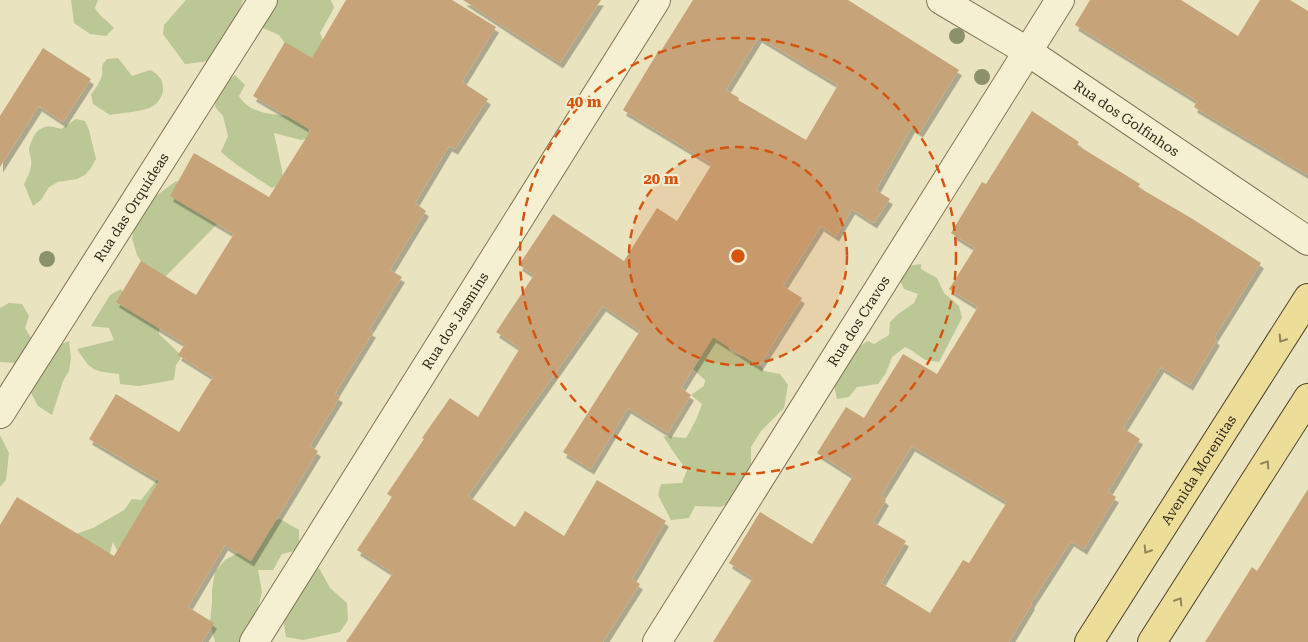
<svg xmlns="http://www.w3.org/2000/svg" width="1308" height="642" font-family="'Roboto Serif',serif">
<defs>
<filter id="shadow"><feDropShadow dx="3" dy="5.5" stdDeviation="0" flood-color="#0004"/></filter>
</defs>
<rect width="100%" height="100%" fill="#eae3c0"/>
<path fill="#bbc795" d="M 71,0 L 98,0 L 95,8 C 100,17 107,20 114,28 L 106,36 L 90,34 L 74,23 Z
M 186,0 L 243,0 L 230,36 L 212,59 L 203,62 L 185,64 L 163,34 L 164,25 Z
M 270,0 L 331,0 L 334,8 L 320,33 L 328,53 L 314,64 L 288,48 L 279,35 L 263,28 L 263,20 Z
M 118,58 L 132,76 L 150,70 C 158,74 162,78 163,87 C 164,96 157,105 149,108 C 140,112 119,113 110,115 L 93,104 L 91,94 C 96,88 100,82 102,75 C 103,65 100,67 107,59 Z
M 235,75 L 245,85 L 239,96 C 252,118 284,115 306,116 L 310,138 L 301,140 L 274,133 L 282,170 L 283,183 L 272,188 L 237,165 L 221,152 L 228,136 L 223,116 L 215,107 L 216,91 Z
M 76,119 L 85,121 L 89,130 L 96,159 L 91,168 L 85,175 L 77,179 L 58,182 L 49,187 L 41,200 L 33,206 L 24,184 C 27,178 30,173 31,166 C 32,160 30,156 29,151 C 29,146 32,140 34,136 C 41,125 49,125 61,129 Z
M 176,181 L 203,190 L 225,216 L 165,277 L 148,272 L 137,255 L 132,238 L 136,222 L 144,205 Z
M 921,264 L 921,269 L 937,278 L 944,293 L 959,306 L 962,318 L 939,362 L 925,360 L 911,350 L 905,347 L 892,357 L 886,373 L 878,384 L 857,387 L 849,397 L 837,399 L 833,381 L 857,348 L 868,341 L 874,344 L 889,335 L 890,322 L 898,314 L 914,303 L 918,294 L 904,289 L 900,280 L 902,267 Z
M 121,289 L 136,308 L 160,321 L 159,334 L 182,356 L 176,365 L 174,380 L 139,386 L 120,384 L 119,374 C 93,371 92,372 77,349 L 114,340 L 109,328 L 91,326 L 110,295 Z
M 9,303 L 22,304 L 29,316 L 25,328 L 33,341 L 52,348 L 69,341 L 71,358 L 69,371 L 63,381 L 52,415 L 38,406 L 15,363 L 0,362 L 0,308 Z
M 670,317 L 726,343 L 731,352 L 741,356 L 751,351 L 764,371 L 780,374 L 788,385 L 784,408 L 761,431 L 751,447 L 751,466 L 749,475 L 733,502 L 720,507 L 695,506 L 689,518 L 671,520 L 658,495 L 661,484 L 682,483 L 687,470 L 677,457 L 663,436 L 686,438 L 696,420 L 702,404 L 691,395 L 704,386 L 705,380 L 693,369 L 681,363 Z
M 0,435 L 9,453 L 6,480 L 0,487 Z
M 176,460 L 121,558 L 113,542 L 109,556 L 51,543 L 93,528 L 124,510 L 132,499 L 141,500 L 156,481 L 159,469 Z
M 280,519 L 299,530 L 299,550 L 282,554 L 273,570 L 258,570 L 262,592 L 254,624 L 245,642 L 215,642 L 210,623 L 212,602 L 212,590 L 215,572 L 225,560 L 251,546 L 258,523 Z
M 319,568 L 330,588 L 347,603 L 348,620 L 340,632 L 303,640 L 286,637 L 283,619 L 303,577 Z"/>
<path fill="#c6a378" fill-rule="evenodd" filter="url(#shadow)" d="M 346,0 L 452,0 L 496,27 L 462,82 L 488,99 L 455,149 L 449,146 L 415,203 L 426,211 L 390,270 L 402,277 L 369,330 L 373,332 L 335,394 L 340,397 L 310,446 L 318,451 L 251,561 L 225,545 L 188,607 L 214,623 L 202,642 L 0,642 L 0,525 L 17,497 L 114,556 L 159,481 L 89,439 L 116,394 L 179,432 L 213,377 L 178,355 L 185,344 L 116,302 L 141,261 L 196,295 L 234,234 L 170,196 L 194,153 L 269,197 L 311,130 L 253,96 L 285,42 L 312,58 Z
M 463,0 L 601,0 L 560,63 Z
M 693,0 L 848,0 L 959,70 L 920,132 L 912,127 L 876,190 L 890,199 L 874,223 L 852,209 L 836,236 L 821,226 L 783,286 L 802,298 L 759,366 L 713,337 L 681,388 L 691,395 L 668,433 L 628,408 L 591,469 L 563,452 L 640,331 L 603,306 L 468,496 L 515,527 L 525,511 L 564,536 L 597,480 L 666,521 L 632,579 L 640,584 L 603,642 L 346,642 L 393,573 L 357,550 L 392,497 L 387,494 L 424,439 L 422,438 L 450,398 L 478,417 L 520,348 L 496,332 L 534,275 L 519,265 L 553,214 L 624,261 L 657,208 L 677,221 L 712,164 L 623,110 L 659,50 L 661,51 ZM 759,37 L 838,85 L 806,140 L 738,100 L 739,98 L 726,90 Z
M 1090,0 L 1181,0 L 1238,36 L 1260,0 L 1290,0 L 1308,11 L 1308,175 L 1194,107 L 1197,101 L 1075,25 Z
M 43,48 L 91,79 L 63,122 L 39,106 L 0,167 L 0,116 Z
M 1032,111 L 1079,142 L 1077,145 L 1140,184 L 1138,187 L 1191,218 L 1261,263 L 1214,338 L 1217,340 L 1190,385 L 1161,367 L 1123,428 L 1140,439 L 1108,492 L 1116,497 L 1084,549 L 1071,541 L 1031,603 L 1032,604 L 1009,642 L 713,642 L 753,578 L 729,563 L 760,512 L 812,544 L 853,476 L 817,453 L 846,407 L 864,418 L 903,354 L 937,374 L 978,307 L 949,289 L 975,248 L 951,233 L 982,182 L 986,184 ZM 912,446 L 1007,502 L 969,563 L 963,560 L 930,613 L 881,583 L 906,541 L 873,522 L 886,500 L 881,496 Z
M 1308,489 L 1308,642 L 1205,642 L 1252,567 L 1257,571 Z"/>
<g fill="none" stroke-linecap="round" stroke-linejoin="round">
<defs>
<g id="minor">
<path id="s1" d="M 941,0 L 1027,51 L 1308,241"/>
<path id="s2" d="M 0,414 L 263,0"/>
<path id="s3" d="M 254,642 L 656,0"/>
<path id="s4" d="M 657,642 L 1060,0"/>
</g>
<g id="major">
<path id="s5" d="M 1089,642 L 1308,298"/>
<path d="M 1152,642 L 1308,398"/>
</g>
</defs>
<use href="#minor" stroke="#827459" stroke-width="30"/>
<use href="#major" stroke="#50422d" stroke-width="30"/>
<use href="#minor" stroke="#f6f0d2" stroke-width="28"/>
<use href="#major" stroke="#ecdd99" stroke-width="28"/>
</g>
<g fill="#8b916b">
<circle cx="957" cy="36" r="8"/>
<circle cx="982" cy="77" r="8"/>
<circle cx="47" cy="259" r="8"/>
</g>
<defs><path id="oneway-chevron" d="M-2-3.5L2.5 0L-2 3.5" fill="none" stroke-width="1.6" stroke-linecap="round" stroke-linejoin="round" transform="scale(1.25)"/></defs>
<g stroke="#90845b">
<use href="#oneway-chevron" transform="translate(1282 339) rotate(123)"/>
<use href="#oneway-chevron" transform="translate(1266 464) rotate(-57)"/>
<use href="#oneway-chevron" transform="translate(1147 550) rotate(123)"/>
<use href="#oneway-chevron" transform="translate(1179 601) rotate(-57)"/>
</g>
<circle cx="738" cy="256" r="109" fill="#d6540e" fill-opacity=".12"/>
<g fill="none" stroke="#d6540e" stroke-width="2.5" stroke-dasharray="9 6">
<circle cx="738" cy="256" r="109"/>
<circle cx="738" cy="256" r="218"/>
</g>
<g text-anchor="middle" stroke-width="4.5" stroke-linejoin="round" paint-order="stroke">
<g font-size="14" fill="#332a1d" stroke="#f2edcf">
<text dy="5" stroke="none"><textPath href="#s1" startOffset="220">Rua dos Golfinhos</textPath></text>
<text dy="5" stroke="none"><textPath href="#s2" startOffset="245">Rua das Orquídeas</textPath></text>
<text dy="5" stroke="none"><textPath href="#s3" startOffset="379">Rua dos Jasmins</textPath></text>
<text dy="5" stroke="none"><textPath href="#s4" startOffset="379">Rua dos Cravos</textPath></text>
<text dy="5" stroke="none"><textPath href="#s5" startOffset="204">Avenida Morenitas</textPath></text>
</g>
</g>
<circle cx="738" cy="256" r="8" fill="#d6540e" stroke="#f2edcf" stroke-width="2.5"/>
<g font-size="15" text-anchor="middle" font-weight="bold" fill="#d6540e" stroke="#f2edcf" stroke-width="4.5" stroke-linejoin="round" paint-order="stroke">
<text x="584" y="107">40 m</text>
<text x="661" y="184">20 m</text>
</g>
</svg>
